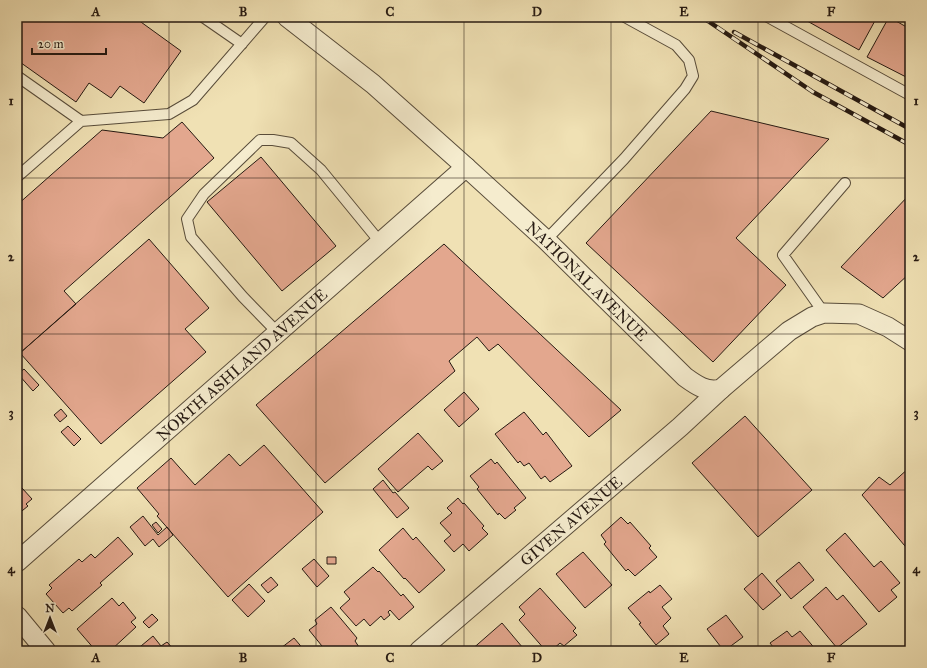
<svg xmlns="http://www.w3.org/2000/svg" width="927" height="668" font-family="'IM FELL Great Primer',serif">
<rect width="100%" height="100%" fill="#f0e1b4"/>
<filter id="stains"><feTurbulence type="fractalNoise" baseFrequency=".005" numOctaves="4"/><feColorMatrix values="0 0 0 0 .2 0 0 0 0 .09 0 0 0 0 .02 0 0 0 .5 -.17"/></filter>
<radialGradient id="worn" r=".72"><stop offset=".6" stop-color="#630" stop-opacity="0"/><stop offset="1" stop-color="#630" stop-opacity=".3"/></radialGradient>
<path fill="#e3a78e" stroke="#261a12" d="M 17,17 L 134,17 L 181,51 L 144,103 L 120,86 L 111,98 L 89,83 L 76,102 L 17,60 Z
M 800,17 L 877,17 L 859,50 Z
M 889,17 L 910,29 L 910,79 L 867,57 Z
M 711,111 L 829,139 L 736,238 L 786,285 L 713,362 L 586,243 Z
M 182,122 L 214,158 L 64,291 L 76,304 L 20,353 L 17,350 L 17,205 L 102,130 L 163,138 Z
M 261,157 L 336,246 L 282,291 L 207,202 Z
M 910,194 L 910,273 L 883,298 L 841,267 Z
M 149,239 L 209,308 L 185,329 L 206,352 L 101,444 L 20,353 Z
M 444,244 L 621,410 L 589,437 L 498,344 L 489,351 L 477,337 L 449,361 L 455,371 L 325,483 L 256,405 Z
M 24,369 L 39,385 L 33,391 L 18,374 Z
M 464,392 L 479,409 L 459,427 L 444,410 Z
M 61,409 L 67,416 L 60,422 L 54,415 Z
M 524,412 L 543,435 L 546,432 L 572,466 L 550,482 L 545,476 L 541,479 L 529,463 L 524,466 L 520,461 L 518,463 L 495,434 Z
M 745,416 L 812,490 L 758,537 L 692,463 Z
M 68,426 L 81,439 L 74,446 L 61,432 Z
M 418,433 L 443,461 L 432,470 L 428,466 L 398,492 L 378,469 Z
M 264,445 L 323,512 L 228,597 L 157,516 L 159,514 L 137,488 L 171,458 L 195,485 L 229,454 L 240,466 Z
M 491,459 L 495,464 L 497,462 L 526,498 L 514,508 L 516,510 L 505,519 L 499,513 L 498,515 L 477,489 L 479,487 L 470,476 Z
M 910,467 L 910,552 L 862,495 L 879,477 L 890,485 Z
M 383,480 L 393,493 L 395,492 L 409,508 L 397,518 L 373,489 Z
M 22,488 L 32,499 L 26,504 L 28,506 L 17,515 L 17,491 Z
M 458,498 L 463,504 L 464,503 L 484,526 L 482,528 L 488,534 L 469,551 L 463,544 L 454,552 L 444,541 L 451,535 L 440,523 L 452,513 L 447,508 Z
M 143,516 L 158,535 L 167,527 L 173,535 L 159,547 L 153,539 L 145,546 L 130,527 Z
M 621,517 L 628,524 L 630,522 L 651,546 L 649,548 L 657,557 L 635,576 L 628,569 L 626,571 L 604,544 L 606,542 L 601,535 Z
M 156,522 L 162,529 L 158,533 L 152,525 Z
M 403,528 L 413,540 L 416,537 L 445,570 L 419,593 L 405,578 L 404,579 L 379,550 Z
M 845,533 L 874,567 L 881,561 L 900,583 L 891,590 L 897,597 L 879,612 L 826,550 Z
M 118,537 L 133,554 L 100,583 L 102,585 L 72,611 L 69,608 L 63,613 L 46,594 L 52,588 L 49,585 L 79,559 L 82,562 L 91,554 L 95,558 Z
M 583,552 L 612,585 L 585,608 L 556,574 Z
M 327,557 L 336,557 L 336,564 L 327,564 Z
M 314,559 L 329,576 L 317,587 L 302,569 Z
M 799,562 L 814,580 L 791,599 L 776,581 Z
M 373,567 L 378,572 L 379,571 L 401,596 L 403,594 L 414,607 L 399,620 L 390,610 L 388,612 L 390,615 L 384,620 L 381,616 L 370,626 L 364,619 L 356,626 L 340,608 L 350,599 L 344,592 Z
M 762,573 L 781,595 L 763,610 L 744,589 Z
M 271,577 L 278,585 L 268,593 L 261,585 Z
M 249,584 L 265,601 L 248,617 L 232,600 Z
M 660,585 L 672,599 L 662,607 L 671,618 L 663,626 L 669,634 L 656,645 L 639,624 L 641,623 L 628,608 L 649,591 L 650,593 Z
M 826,587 L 837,600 L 843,595 L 867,624 L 837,648 L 803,607 Z
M 540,588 L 576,628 L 573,631 L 577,635 L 564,646 L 560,643 L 551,651 L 546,651 L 519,620 L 525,614 L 519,607 Z
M 112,598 L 119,606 L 123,602 L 136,618 L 131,622 L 136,627 L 110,651 L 96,651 L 77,629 Z
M 331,607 L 357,638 L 355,641 L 359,647 L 354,651 L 326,651 L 309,630 L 317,624 L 315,620 Z
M 152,614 L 158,620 L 149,628 L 143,622 Z
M 726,615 L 743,637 L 724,651 L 707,629 Z
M 502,623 L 523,648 L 522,649 L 524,651 L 470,651 Z
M 787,631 L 792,637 L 800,631 L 817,651 L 779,651 L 778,649 L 776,651 L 770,643 Z
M 153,636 L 161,646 L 167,642 L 175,651 L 135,651 Z
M 294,638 L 305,651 L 283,651 L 281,648 Z"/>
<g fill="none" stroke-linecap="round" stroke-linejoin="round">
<defs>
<path id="service" d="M 203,17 L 242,44
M 768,17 L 910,95
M 17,76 L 81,121 L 169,114 L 193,100 L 265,17
M 17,177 L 81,121
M 546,240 L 624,159 L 685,89 L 693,76 L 689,60 L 676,45 L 625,17
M 824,313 L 783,255 L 845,183
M 278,333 L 243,297 L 191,237 L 187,219 L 204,194 L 260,140 L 273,140 L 291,143 L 321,170 L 380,242"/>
<g id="minor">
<path id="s1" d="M 287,17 L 373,84 L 466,167 L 546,240 L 685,377 C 696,385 707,393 721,389 L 789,331 L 812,317 L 824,313 L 859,314 L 888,327 L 910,341"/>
<path id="s2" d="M 17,562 L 466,167"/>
<path d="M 17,616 L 46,651"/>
<path id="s3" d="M 419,651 L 680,427 L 721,389"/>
</g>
</defs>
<use href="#service" stroke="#584c3a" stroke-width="12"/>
<use href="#minor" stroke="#584c3a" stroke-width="21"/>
<use href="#service" stroke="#f5ecce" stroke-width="10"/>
<use href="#minor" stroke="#f5ecce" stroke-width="19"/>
<defs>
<path id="rail" d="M 702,17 L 813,92 L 910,145
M 734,32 L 910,129"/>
</defs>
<use href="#rail" stroke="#261a12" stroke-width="4.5"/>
<use href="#rail" stroke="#f5ecce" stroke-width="3" stroke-dasharray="9" stroke-linecap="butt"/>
</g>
<path fill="none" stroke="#261a12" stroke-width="1" stroke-opacity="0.55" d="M 169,17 L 169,651M 316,17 L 316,651M 464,17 L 464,651M 611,17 L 611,651M 758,17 L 758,651M 17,178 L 910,178M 17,334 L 910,334M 17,490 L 910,490"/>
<g text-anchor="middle" stroke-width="3" stroke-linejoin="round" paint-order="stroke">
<g font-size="16" fill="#261a12" stroke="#f5ecce">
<text dy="6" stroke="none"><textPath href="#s1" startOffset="400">NATIONAL AVENUE</textPath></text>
<text dy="6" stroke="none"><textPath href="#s2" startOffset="299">NORTH ASHLAND AVENUE</textPath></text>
<text dy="6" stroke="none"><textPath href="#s3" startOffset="200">GIVEN AVENUE</textPath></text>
</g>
</g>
<rect width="927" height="668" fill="none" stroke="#f0e1b4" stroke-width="44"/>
<g transform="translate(50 618)" stroke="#f5ecce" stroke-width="3" paint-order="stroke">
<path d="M0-3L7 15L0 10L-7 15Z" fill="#261a12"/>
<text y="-6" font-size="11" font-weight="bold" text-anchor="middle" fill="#261a12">N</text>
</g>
<path d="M32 48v6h74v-6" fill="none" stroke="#261a12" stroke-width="2"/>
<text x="38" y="48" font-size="12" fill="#261a12" stroke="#f5ecce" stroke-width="3" paint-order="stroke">20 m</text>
<rect x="22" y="22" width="883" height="624" fill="none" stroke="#261a12" stroke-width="1.5"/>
<g font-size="13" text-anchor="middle" font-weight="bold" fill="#261a12">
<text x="96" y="16">A</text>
<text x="243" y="16">B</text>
<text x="390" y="16">C</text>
<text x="537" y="16">D</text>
<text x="684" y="16">E</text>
<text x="831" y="16">F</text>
<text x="11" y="105">1</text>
<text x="916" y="105">1</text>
<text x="11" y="261">2</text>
<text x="916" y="261">2</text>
<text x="11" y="417">3</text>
<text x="916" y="417">3</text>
<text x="11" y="573">4</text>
<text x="916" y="573">4</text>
<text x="96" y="662">A</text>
<text x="243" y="662">B</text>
<text x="390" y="662">C</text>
<text x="537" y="662">D</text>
<text x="684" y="662">E</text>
<text x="831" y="662">F</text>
</g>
<rect width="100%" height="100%" filter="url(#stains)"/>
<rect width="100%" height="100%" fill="url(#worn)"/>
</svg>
